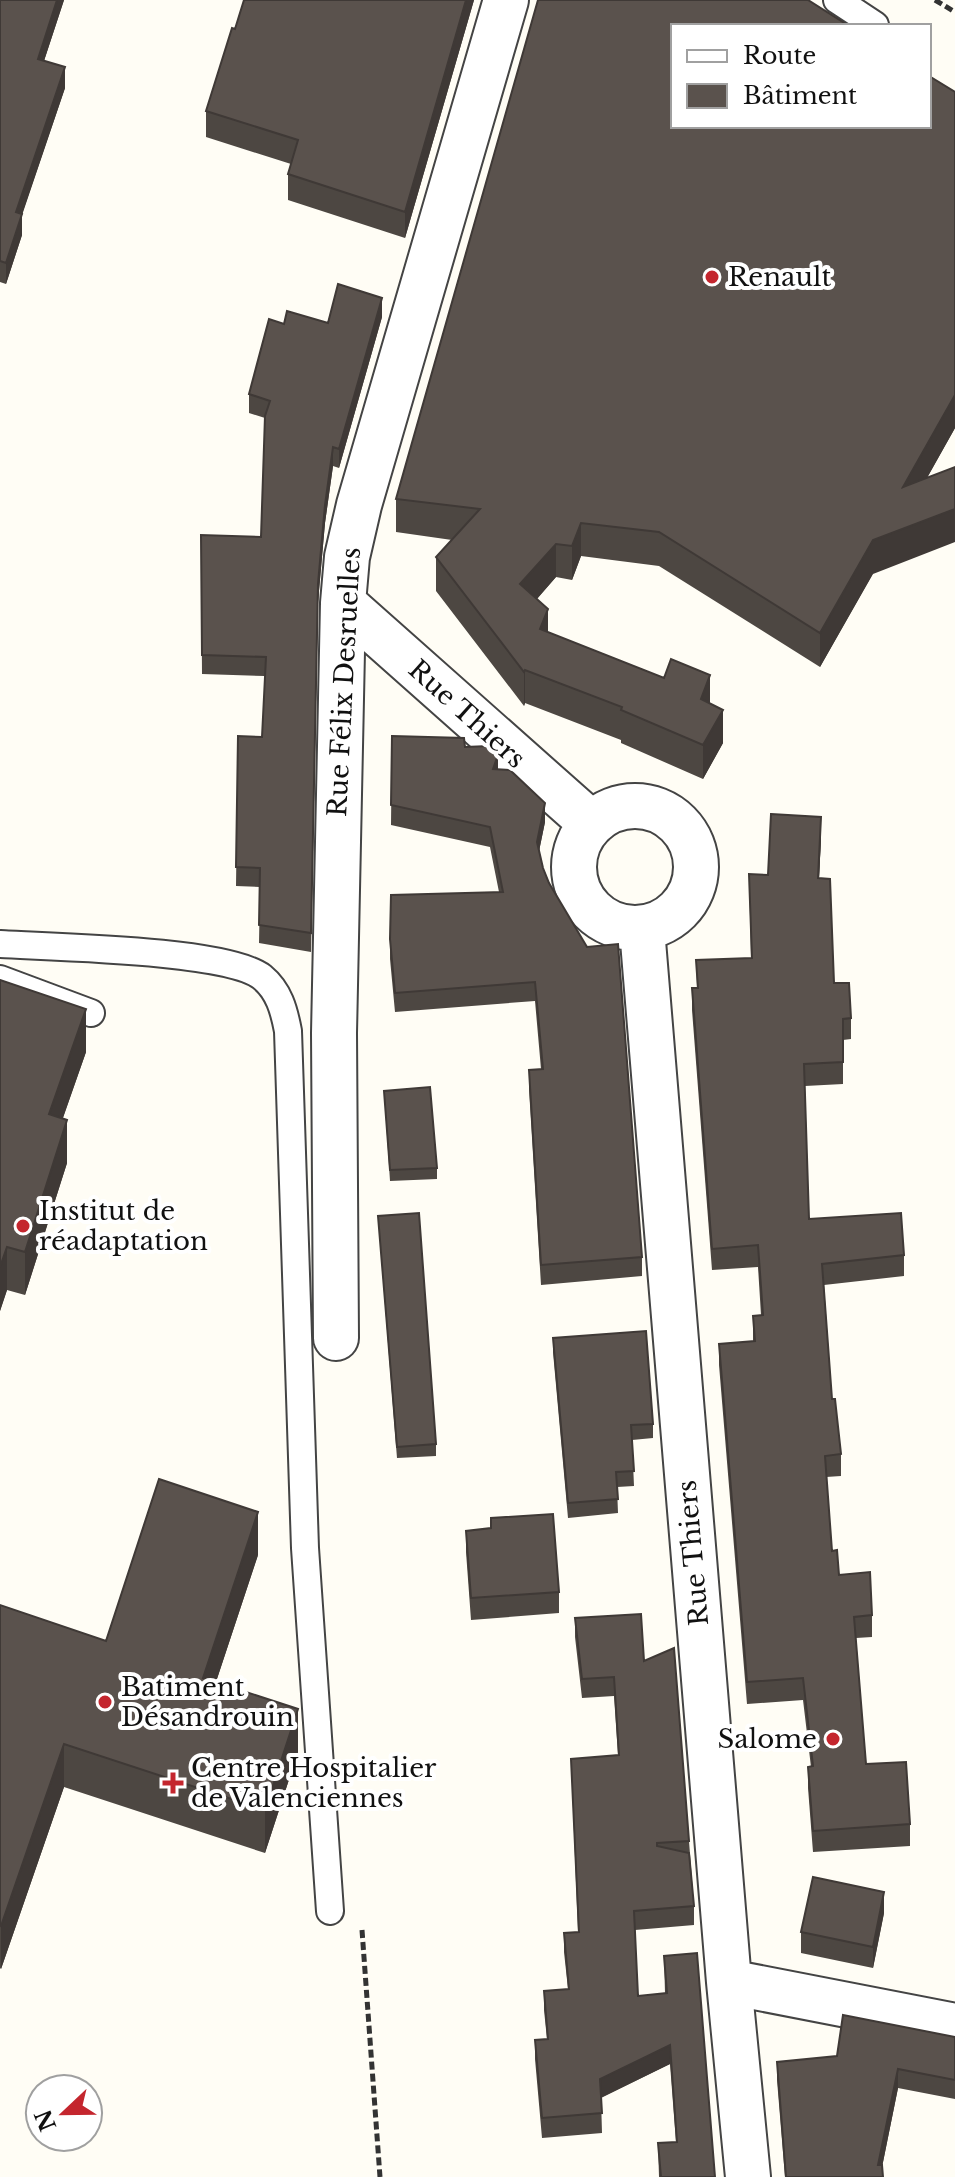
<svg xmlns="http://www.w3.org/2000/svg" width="955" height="2177" font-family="'Libre Baskerville',serif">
<rect width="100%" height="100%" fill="#fffdf5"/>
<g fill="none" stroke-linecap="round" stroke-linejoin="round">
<defs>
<path id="service" d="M 837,0 L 875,25
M 0,944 C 51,947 228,950 262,977 C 279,991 284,1010 288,1031 L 305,1548 L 330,1911
M 0,979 L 91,1013"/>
<path id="minor" d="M 343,603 L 592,824
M574 867a61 61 0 1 1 122 0a61 61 0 1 1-122 0Z
M 642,929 L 729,1982 L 748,2177
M 336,1338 L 334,1033 L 343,603 L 347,557 L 359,505 L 506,0
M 729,1982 L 955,2026"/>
</defs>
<use href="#service" stroke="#444" stroke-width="30"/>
<use href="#minor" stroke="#444" stroke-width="48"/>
<path stroke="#333" stroke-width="5" stroke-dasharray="8 4" stroke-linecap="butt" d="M 935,0 L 955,12
M 362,1930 L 380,2177"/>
<use href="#service" stroke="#fff" stroke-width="26"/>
<use href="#minor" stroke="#fff" stroke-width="44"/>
</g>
<path fill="#4d4742" d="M 0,0 L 64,0 L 44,61 L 65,88 L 22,214 L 22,235 L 6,284 L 0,282 Z
M 474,0 L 405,238 L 288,200 L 288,174 L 291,164 L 206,137 L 206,111 L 235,29 Z
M 955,92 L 955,428 L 820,667 L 659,566 L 581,556 L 572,580 L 556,577 L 537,599 L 548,632 L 710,703 L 723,743 L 703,779 L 621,743 L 621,740 L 525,703 L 524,706 L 436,591 L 436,557 L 452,540 L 396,532 L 396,499 Z
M 382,317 L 339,468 L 333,466 L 325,523 L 318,602 L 311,952 L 259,943 L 260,887 L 236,886 L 238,736 L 262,737 L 265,676 L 202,674 L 201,535 L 261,537 L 265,418 L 249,413 L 249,394 L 284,324 L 328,323 Z
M 392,736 L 465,747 L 498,770 L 545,822 L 539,851 L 543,868 L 642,1257 L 642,1276 L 541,1285 L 529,1089 L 529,1070 L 541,1069 L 535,1001 L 395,1012 L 390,959 L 390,939 L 499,892 L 490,847 L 391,825 Z
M 821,838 L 819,878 L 834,983 L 851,1018 L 851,1039 L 843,1040 L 843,1084 L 805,1086 L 809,1219 L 904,1255 L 904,1276 L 824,1285 L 832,1399 L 841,1454 L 841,1476 L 826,1477 L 832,1551 L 839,1575 L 872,1615 L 872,1637 L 856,1638 L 866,1764 L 910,1824 L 910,1846 L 813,1852 L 808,1788 L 808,1767 L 811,1767 L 803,1700 L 747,1704 L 719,1365 L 719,1344 L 753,1341 L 753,1316 L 761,1315 L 758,1267 L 712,1270 L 692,1010 L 692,988 L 697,988 L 696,960 L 751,958 L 749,874 L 768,875 Z
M 0,980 L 86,1052 L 63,1118 L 67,1163 L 25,1295 L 7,1290 L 0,1311 Z
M 384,1091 L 437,1168 L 437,1179 L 390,1181 Z
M 378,1216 L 436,1444 L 436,1456 L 397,1458 Z
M 553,1338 L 653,1424 L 653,1438 L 632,1440 L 634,1486 L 617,1487 L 618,1513 L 568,1518 L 553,1352 Z
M 466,1531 L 559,1592 L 559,1613 L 471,1620 L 466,1552 Z
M 258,1555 L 216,1682 L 298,1752 L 265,1853 L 64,1787 L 1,1969 L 0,1968 L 0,1605 L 106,1641 Z
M 575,1618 L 644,1661 L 689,1841 L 694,1906 L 694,1925 L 635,1930 L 638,1996 L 665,1993 L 664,1956 L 715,2177 L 659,2177 L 658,2143 L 676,2142 L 670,2064 L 601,2098 L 602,2133 L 542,2138 L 535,2059 L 535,2040 L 547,2039 L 544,2010 L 544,1991 L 568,1989 L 564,1952 L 564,1933 L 578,1932 L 571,1759 L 618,1755 L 614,1696 L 582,1698 L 575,1637 Z
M 884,1913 L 873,1968 L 801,1953 L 801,1932 Z
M 955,2037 L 955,2099 L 898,2088 L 882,2167 L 883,2177 L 785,2177 L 777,2080 L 777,2062 L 837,2056 Z"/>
<path fill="#3f3936" d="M 57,0 L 64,0 L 38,79 L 38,59 Z
M 466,0 L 474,0 L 405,238 L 405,212 Z
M 65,67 L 65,88 L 16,233 L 16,212 Z
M 22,214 L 22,235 L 6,284 L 6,263 Z
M 382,298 L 382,317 L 339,468 L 339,449 Z
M 955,395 L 955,428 L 903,521 L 903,487 Z
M 333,447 L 333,466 L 325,523 L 318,602 L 311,952 L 318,584 L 325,505 Z
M 955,509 L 955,542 L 873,574 L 820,667 L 820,633 L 873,540 Z
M 581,523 L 581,556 L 572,580 L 572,546 Z
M 556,544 L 556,577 L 520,618 L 520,584 Z
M 548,609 L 548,643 L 540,629 Z
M 525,670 L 525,703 L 524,706 L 524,672 Z
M 710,675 L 710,709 L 701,699 Z
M 723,710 L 723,743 L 703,779 L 703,745 Z
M 498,755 L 498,774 L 493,769 Z
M 545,803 L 545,822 L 537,861 L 537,842 Z
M 821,817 L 821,838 L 818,900 L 818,878 Z
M 86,1009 L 86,1052 L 49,1157 L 49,1114 Z
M 67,1120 L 67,1163 L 25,1295 L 25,1252 Z
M 7,1247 L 7,1290 L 0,1311 L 0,1267 Z
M 258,1512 L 258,1555 L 203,1721 L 203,1678 Z
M 298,1709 L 298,1752 L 265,1853 L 265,1810 Z
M 64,1744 L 64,1787 L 1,1969 L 1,1926 Z
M 884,1892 L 884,1913 L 873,1968 L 873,1947 Z
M 670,2045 L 670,2064 L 600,2098 L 600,2079 Z
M 898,2069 L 898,2088 L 880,2177 L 878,2165 Z"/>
<path fill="#5a524d" stroke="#3f3936" stroke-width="2" d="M 0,0 L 57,0 L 38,59 L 65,67 L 16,212 L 22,214 L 6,263 L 0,261 Z
M 244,0 L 466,0 L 405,212 L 288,174 L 298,140 L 206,111 L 232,28 L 235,29 Z
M 538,0 L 808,0 L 849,26 L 673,26 L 673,126 L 929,126 L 929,76 L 955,92 L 955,395 L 903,487 L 955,467 L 955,509 L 873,540 L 820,633 L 659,532 L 581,523 L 572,546 L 556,544 L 520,584 L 548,609 L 540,629 L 664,678 L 671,659 L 710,675 L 701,699 L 723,710 L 703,745 L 621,710 L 622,707 L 525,670 L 524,672 L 436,557 L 480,509 L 396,499 Z
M 338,284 L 382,298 L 339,449 L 333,447 L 325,505 L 318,584 L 311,933 L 259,925 L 260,868 L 236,867 L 238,736 L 262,737 L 266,657 L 202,655 L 201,535 L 261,537 L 265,416 L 270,401 L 249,394 L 269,319 L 284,324 L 287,311 L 328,323 Z
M 392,736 L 464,738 L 465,747 L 489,746 L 498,755 L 493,769 L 510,770 L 545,803 L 537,842 L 543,868 L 549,883 L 587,947 L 618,944 L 642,1257 L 541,1265 L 529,1070 L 543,1069 L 535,982 L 395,993 L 390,939 L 391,895 L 503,892 L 490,827 L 391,805 Z
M 771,814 L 821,817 L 818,878 L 830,879 L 834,983 L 849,983 L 851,1018 L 843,1019 L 843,1062 L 804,1064 L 809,1219 L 901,1213 L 904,1255 L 822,1264 L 832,1399 L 835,1399 L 841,1454 L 825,1456 L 832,1551 L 837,1550 L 839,1575 L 870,1572 L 872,1615 L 854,1617 L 866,1764 L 906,1762 L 910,1824 L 813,1831 L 808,1767 L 813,1766 L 803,1678 L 747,1682 L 719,1344 L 755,1341 L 753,1316 L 763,1315 L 758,1245 L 712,1249 L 692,988 L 698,988 L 696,960 L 752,958 L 749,874 L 768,875 Z
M 0,980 L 86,1009 L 49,1114 L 67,1120 L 25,1252 L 7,1247 L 0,1267 Z
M 430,1087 L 437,1168 L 390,1170 L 384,1091 Z
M 419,1213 L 436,1444 L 397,1447 L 378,1216 Z
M 646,1331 L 653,1424 L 631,1425 L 634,1471 L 616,1472 L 618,1499 L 568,1503 L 553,1338 Z
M 159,1479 L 258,1512 L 203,1678 L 298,1709 L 265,1810 L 64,1744 L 1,1926 L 0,1925 L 0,1605 L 106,1641 Z
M 553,1514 L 559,1592 L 471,1598 L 466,1531 L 491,1528 L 491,1518 Z
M 641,1614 L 644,1661 L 674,1648 L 689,1841 L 657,1843 L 657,1846 L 689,1853 L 694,1906 L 634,1911 L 638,1996 L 667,1993 L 664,1956 L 697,1953 L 715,2177 L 661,2177 L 658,2143 L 677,2142 L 670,2045 L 600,2079 L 602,2113 L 542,2118 L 535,2040 L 548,2039 L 544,1991 L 569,1989 L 564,1933 L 579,1932 L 571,1759 L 619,1755 L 614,1677 L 582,1679 L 575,1618 Z
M 813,1877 L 884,1892 L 873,1947 L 801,1932 Z
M 843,2015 L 955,2037 L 955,2080 L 898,2069 L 878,2165 L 882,2165 L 883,2177 L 786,2177 L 777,2062 L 837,2056 Z"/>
<g fill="#c4262e" stroke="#fff" stroke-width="3">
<circle cx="712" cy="277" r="8"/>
<circle cx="23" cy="1226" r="8"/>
<circle cx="105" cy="1702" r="8"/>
<circle cx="833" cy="1739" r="8"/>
<path d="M169 1771h8v8h8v8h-8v8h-8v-8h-8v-8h8z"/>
</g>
<g text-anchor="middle" stroke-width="8" stroke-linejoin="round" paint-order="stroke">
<g font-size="26" fill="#111" stroke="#fff" text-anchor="start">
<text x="728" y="286">Renault</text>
<text x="39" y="1220">Institut de<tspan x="39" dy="30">réadaptation</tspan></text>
<text x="121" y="1696">Batiment<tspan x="121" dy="30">Désandrouin</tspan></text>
<text x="817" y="1748" text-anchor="end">Salome</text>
<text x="191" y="1777">Centre Hospitalier<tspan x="191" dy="30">de Valenciennes</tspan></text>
</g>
<g font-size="26" fill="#111" stroke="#fff">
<text transform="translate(344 682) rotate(-87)" y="9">Rue Félix Desruelles</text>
<text transform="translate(467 714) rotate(42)" y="9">Rue Thiers</text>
<text transform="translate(693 1553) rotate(-95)" y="9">Rue Thiers</text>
</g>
</g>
<rect x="671" y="24" width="260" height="104" fill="#ffffff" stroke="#a0a0a0" stroke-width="2"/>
<rect x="687" y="50" width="40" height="12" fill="#ffffff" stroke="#a0a0a0" stroke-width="2"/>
<text x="743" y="64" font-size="24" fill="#111111">Route</text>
<rect x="687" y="84" width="40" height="24" fill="#5a524d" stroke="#a0a0a0" stroke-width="2"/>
<text x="743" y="104" font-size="24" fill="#111111">Bâtiment</text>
<g transform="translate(64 2113) rotate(248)"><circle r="38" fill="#ffffff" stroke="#a0a0a0" stroke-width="2"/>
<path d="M0-6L14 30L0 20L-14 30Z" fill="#c4262e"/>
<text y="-12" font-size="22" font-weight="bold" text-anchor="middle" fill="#111111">N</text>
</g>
</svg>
